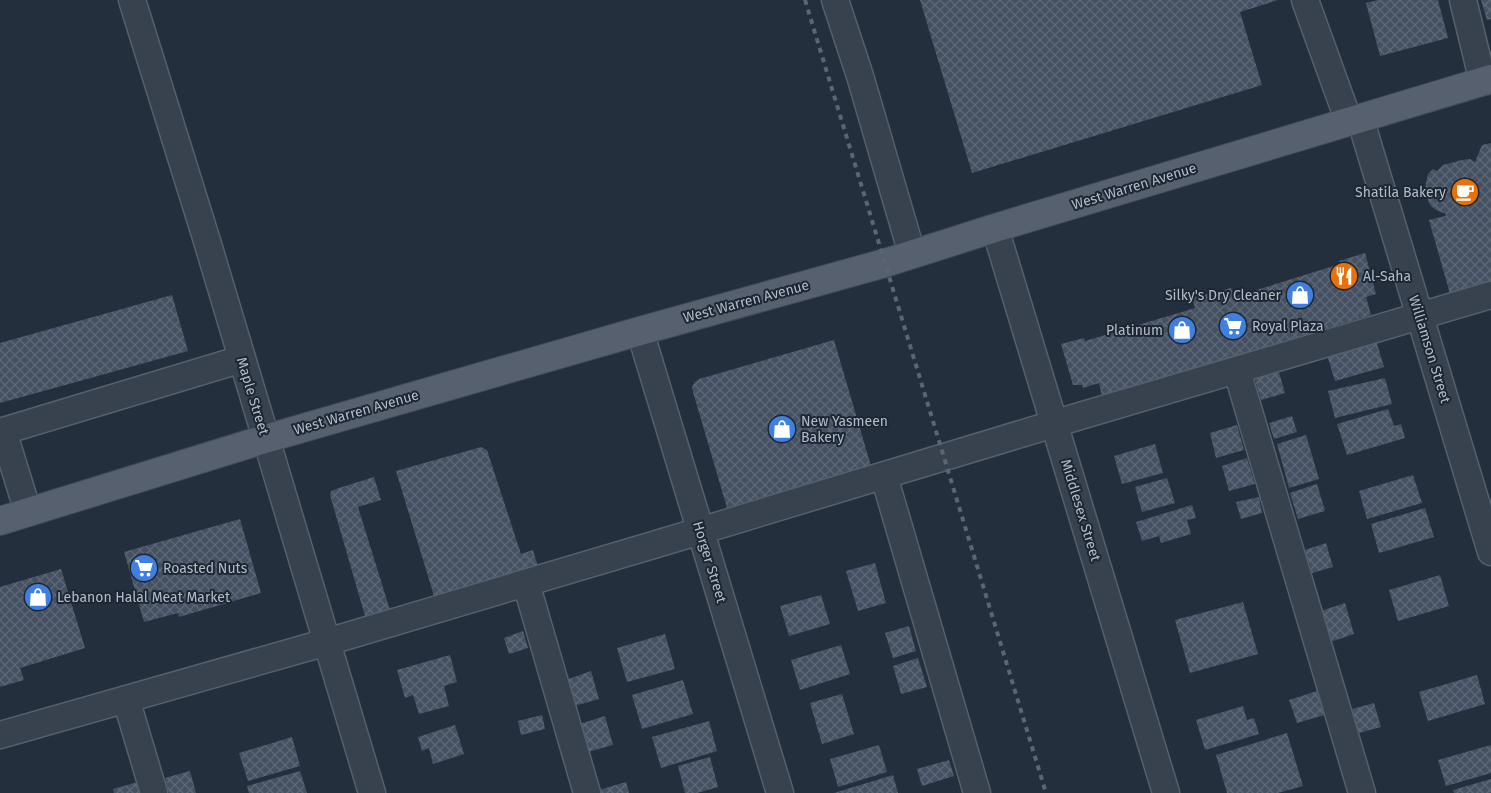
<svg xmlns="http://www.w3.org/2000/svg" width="1491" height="793" font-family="'Fira Sans',sans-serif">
<defs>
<pattern id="building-cross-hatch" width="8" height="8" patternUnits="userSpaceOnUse" patternTransform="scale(1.25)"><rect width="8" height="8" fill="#455162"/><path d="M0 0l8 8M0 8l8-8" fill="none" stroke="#5d6877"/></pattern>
</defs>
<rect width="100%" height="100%" fill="#242f3e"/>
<path fill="url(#building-cross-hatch)" d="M 920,0 L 1278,0 L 1240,12 L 1262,85 L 972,173 Z
M 1378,0 L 1438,0 L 1448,38 L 1380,56 L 1366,3 Z
M 1481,0 L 1491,0 L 1491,19 L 1487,20 Z
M 1491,143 L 1491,281 L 1450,294 L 1429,220 L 1445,216 L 1446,214 L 1436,210 L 1430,205 L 1425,192 L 1426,183 L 1428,174 L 1433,169 L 1437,171 L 1443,165 L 1462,160 L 1470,159 L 1475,162 L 1482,145 Z
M 1365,253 L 1376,294 L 1366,297 L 1371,315 L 1102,396 L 1099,383 L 1083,388 L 1082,385 L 1073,385 L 1061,344 L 1084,338 L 1085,341 L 1195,308 L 1192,298 L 1231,288 L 1234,297 L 1340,264 L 1339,261 Z
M 172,295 L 188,351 L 0,403 L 0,343 Z
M 834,340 L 871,466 L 727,508 L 693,392 L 692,387 L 695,382 L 699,379 Z
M 1376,340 L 1384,367 L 1335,381 L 1327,355 Z
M 1278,369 L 1285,393 L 1261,400 L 1254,376 Z
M 1385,378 L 1392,404 L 1335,418 L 1328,391 Z
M 1388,409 L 1394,426 L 1401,424 L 1405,438 L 1347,455 L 1337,424 Z
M 1292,416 L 1297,432 L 1274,439 L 1269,423 Z
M 1237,425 L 1244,450 L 1216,458 L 1210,433 Z
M 1306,435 L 1319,479 L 1289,488 L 1277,444 Z
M 1155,444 L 1163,473 L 1122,484 L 1114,456 Z
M 481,447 L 487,450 L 521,554 L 533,550 L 538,567 L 434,596 L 396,471 Z
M 1247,458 L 1255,484 L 1229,491 L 1222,466 Z
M 1413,475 L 1422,503 L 1367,519 L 1359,491 Z
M 374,477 L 381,500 L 358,507 L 390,610 L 365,616 L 330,495 L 331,491 L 339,488 Z
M 1167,478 L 1175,503 L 1142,512 L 1135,487 Z
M 1317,484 L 1325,511 L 1298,519 L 1290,493 Z
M 1259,497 L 1262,513 L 1241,519 L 1236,502 Z
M 1192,505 L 1196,518 L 1187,520 L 1191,534 L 1161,543 L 1159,536 L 1142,541 L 1136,522 Z
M 1425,508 L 1434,537 L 1379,553 L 1371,524 Z
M 240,519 L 261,593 L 179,617 L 178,613 L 144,622 L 124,552 Z
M 1326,543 L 1333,567 L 1312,573 L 1305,550 Z
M 875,563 L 886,603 L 858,611 L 846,571 Z
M 61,569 L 85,648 L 20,668 L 24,680 L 0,687 L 0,587 Z
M 1440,575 L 1449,606 L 1398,621 L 1389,590 Z
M 821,595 L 830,624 L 789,636 L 780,606 Z
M 1243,602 L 1258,654 L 1190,673 L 1175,620 Z
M 1345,603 L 1354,634 L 1330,642 L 1321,611 Z
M 909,626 L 916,651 L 893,658 L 885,633 Z
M 523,631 L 528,648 L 509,654 L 504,638 Z
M 665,634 L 675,669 L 627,682 L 617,648 Z
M 841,645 L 850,674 L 800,690 L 791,660 Z
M 450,655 L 457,682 L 444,686 L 449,706 L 419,714 L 413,695 L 405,698 L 397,670 Z
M 918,658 L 927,687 L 901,694 L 893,666 Z
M 591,671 L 599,699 L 574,706 L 566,680 Z
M 1477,675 L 1485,704 L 1428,721 L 1419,692 Z
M 683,680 L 693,714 L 642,729 L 632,695 Z
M 1320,690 L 1328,714 L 1297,723 L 1289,700 Z
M 842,694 L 854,734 L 822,744 L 810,703 Z
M 1374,703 L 1381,727 L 1359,733 L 1352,709 Z
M 1243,706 L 1247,720 L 1254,718 L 1259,734 L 1205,750 L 1196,720 Z
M 542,715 L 545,729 L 521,735 L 518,721 Z
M 605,716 L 613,745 L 588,752 L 580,724 Z
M 709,721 L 717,751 L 661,768 L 652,737 Z
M 455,725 L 464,754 L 433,764 L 429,748 L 422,751 L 418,737 Z
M 1287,733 L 1303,786 L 1278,793 L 1227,793 L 1216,755 Z
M 292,737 L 300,766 L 248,781 L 239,753 Z
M 879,745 L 887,772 L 838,787 L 830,759 Z
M 1491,745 L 1491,773 L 1446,786 L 1438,760 Z
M 710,757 L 718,787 L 697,793 L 685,793 L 678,766 Z
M 949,760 L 954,776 L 922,786 L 917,769 Z
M 190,771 L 196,793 L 169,793 L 165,778 Z
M 300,771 L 307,793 L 249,793 L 247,786 Z
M 893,775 L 898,793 L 834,793 Z
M 1491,779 L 1491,793 L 1454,793 L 1453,790 Z
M 138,782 L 141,793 L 114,793 L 113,789 Z
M 626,782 L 629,793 L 600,793 L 599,790 Z"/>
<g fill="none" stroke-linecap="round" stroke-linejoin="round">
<defs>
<path id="minor" d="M 132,0 L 207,241 L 372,793
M 835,0 L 860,76 L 912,254
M 1305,0 L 1349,122
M 1463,0 L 1483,82
M 1360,118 L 1491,552
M 995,228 L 1166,793
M 640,331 L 780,793
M 1237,371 L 1362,793
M 3,431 L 28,512
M 0,432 L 242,359
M 884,476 L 977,793
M 526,583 L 587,793
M 126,699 L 154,793
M 0,735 L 327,642 L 670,540 L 1080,416 L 1491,295"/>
<path id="major" d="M 0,521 L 265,439 L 640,331 L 885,263 L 995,228 L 1491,79"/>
</defs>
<use href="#minor" stroke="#565f6c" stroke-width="29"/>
<use href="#major" stroke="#414a57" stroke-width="30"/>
<use href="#minor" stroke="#38414e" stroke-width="26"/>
<use href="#major" stroke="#56606e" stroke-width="28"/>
<path stroke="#5a6575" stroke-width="4" stroke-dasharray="5 5" stroke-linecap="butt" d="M 805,0 L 1046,793"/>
</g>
<defs>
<symbol id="cafe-disc" viewBox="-11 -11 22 22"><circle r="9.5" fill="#e8710a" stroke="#1d2633"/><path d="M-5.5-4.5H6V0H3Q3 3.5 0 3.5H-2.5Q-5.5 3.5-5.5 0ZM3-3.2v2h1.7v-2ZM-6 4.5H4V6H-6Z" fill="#fff"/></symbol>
<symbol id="restaurant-disc" viewBox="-11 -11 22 22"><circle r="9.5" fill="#e8710a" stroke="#1d2633"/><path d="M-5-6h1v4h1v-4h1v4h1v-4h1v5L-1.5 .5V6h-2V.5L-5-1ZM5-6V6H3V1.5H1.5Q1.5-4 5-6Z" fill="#fff"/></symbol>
<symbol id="shop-disc" viewBox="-11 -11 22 22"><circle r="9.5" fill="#3f7fe0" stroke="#1d2633"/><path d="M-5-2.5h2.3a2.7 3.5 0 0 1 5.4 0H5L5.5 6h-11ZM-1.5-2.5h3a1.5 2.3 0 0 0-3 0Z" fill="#fff"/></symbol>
<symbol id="supermarket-disc" viewBox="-11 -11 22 22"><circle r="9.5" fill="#3f7fe0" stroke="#1d2633"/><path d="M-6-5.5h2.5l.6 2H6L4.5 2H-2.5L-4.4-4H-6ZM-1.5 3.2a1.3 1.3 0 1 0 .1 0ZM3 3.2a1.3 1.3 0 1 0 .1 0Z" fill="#fff"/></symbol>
</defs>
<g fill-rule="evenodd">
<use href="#cafe-disc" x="1449" y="176" width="32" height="32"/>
<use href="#restaurant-disc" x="1328" y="260" width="32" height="32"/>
<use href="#shop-disc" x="1284" y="279" width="32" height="32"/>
<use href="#supermarket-disc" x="1217" y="310" width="32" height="32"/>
<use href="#shop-disc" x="1166" y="314" width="32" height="32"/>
<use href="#shop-disc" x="766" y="413" width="32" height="32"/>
<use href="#supermarket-disc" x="128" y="552" width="32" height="32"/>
<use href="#shop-disc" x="22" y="581" width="32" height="32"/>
</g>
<g text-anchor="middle" stroke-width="4" stroke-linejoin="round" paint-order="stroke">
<g font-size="14" fill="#b4bcc9" stroke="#1d2633">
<text transform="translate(1134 186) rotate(-17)" y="5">West Warren Avenue</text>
<text transform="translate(746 301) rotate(-15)" y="5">West Warren Avenue</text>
<text transform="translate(1430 349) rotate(73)" y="5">Williamson Street</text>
<text transform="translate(253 396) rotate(73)" y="5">Maple Street</text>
<text transform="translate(356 412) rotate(-16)" y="5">West Warren Avenue</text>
<text transform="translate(1081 510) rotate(73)" y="5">Middlesex Street</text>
<text transform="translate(710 562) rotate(73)" y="5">Horger Street</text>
</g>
<g font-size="14" fill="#b4bcc9" stroke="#1d2633" text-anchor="start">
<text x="1446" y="197" text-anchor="end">Shatila Bakery</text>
<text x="1363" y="281">Al-Saha</text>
<text x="1281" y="300" text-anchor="end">Silky's Dry Cleaner</text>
<text x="1252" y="331">Royal Plaza</text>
<text x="1163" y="335" text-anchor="end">Platinum</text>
<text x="801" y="426">New Yasmeen<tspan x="801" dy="16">Bakery</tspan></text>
<text x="163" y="573">Roasted Nuts</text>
<text x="57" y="602">Lebanon Halal Meat Market</text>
</g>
</g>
</svg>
